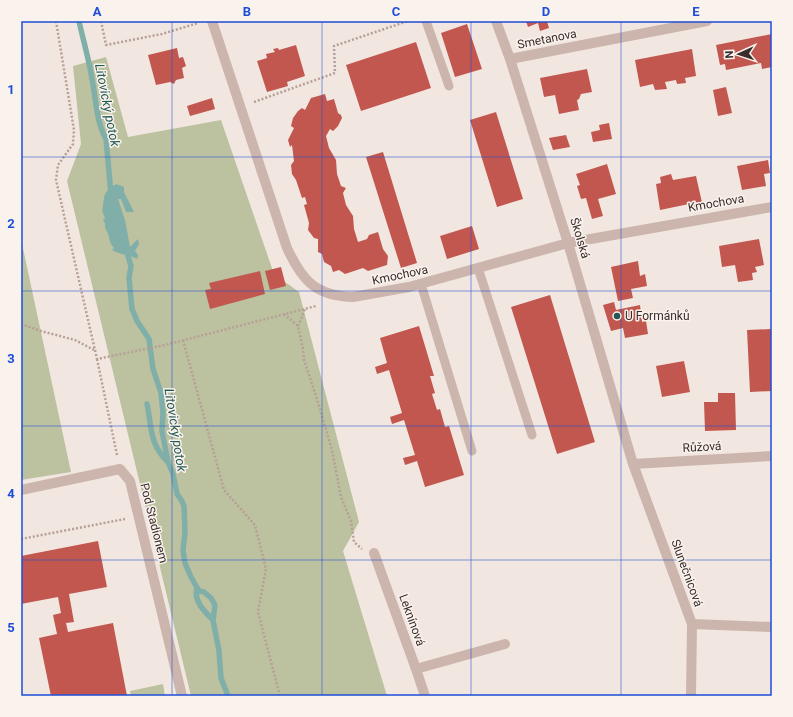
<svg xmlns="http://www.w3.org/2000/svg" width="793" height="717" font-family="Roboto,sans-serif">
<rect width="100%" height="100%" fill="#f2e7e0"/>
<path fill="#bcc1a0" d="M 106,57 L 128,137 L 221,120 L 274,274 L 299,292 L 359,522 L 343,551 L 387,696 L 191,696 L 67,181 L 81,144 L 73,66 Z
M 21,239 L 71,472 L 21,480 Z
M 163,684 L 165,696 L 131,696 L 130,691 Z"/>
<path fill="#80afa9" d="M 116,184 L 124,187 L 124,192 L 134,212 L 126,212 L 121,199 L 118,199 L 125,220 L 130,247 L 138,239 L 139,244 L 135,251 L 138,255 L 137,259 C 128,254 121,255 112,250 L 114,248 C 107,240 111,236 105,228 L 105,223 L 103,220 L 105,218 C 102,212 102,211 103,205 C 105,191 104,193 116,184 Z"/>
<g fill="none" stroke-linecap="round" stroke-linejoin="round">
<path stroke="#80afa9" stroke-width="5.5" d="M 79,21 C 83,40 89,59 92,79 C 96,99 96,121 106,139 L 111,194
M 126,249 L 131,266 L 129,278 L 132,309 L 137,321 L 149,339 L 153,369 L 161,393 L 163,413 L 162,431 L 168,462 L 173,474 L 177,494 L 182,501 L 184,506 L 185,533 L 183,550 L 185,563 L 191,577 L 199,591 L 204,592 L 211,598 L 215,605 L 213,620 L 219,651 L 221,678 L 228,696
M 147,404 C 152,427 149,444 168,462
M 197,588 C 193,601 205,612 213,620"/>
</g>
<path fill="#c2574f" d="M 526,21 L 547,21 L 549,28 L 540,31 L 538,23 L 528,27 Z
M 467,24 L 482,69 L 455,77 L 441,33 Z
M 772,34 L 772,67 L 762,69 L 761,63 L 726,70 L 725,64 L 720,65 L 716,45 Z
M 416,42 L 431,88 L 361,111 L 346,65 Z
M 296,45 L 305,76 L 287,82 L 288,86 L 267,92 L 257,61 L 267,58 L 266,54 L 275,52 L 273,49 L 278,48 L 279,50 Z
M 177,48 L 179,58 L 183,57 L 186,66 L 182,68 L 184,78 L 176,80 L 174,84 L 170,82 L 156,85 L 148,55 Z
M 692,49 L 696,76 L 685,78 L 686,83 L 677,84 L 676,80 L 665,82 L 667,89 L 655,90 L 653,84 L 640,87 L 635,60 Z
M 587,69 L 592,92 L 581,94 L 579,99 L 577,100 L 579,110 L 559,114 L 555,95 L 544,97 L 540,78 Z
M 726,87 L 732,113 L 718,116 L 713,90 Z
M 325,94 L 327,101 L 334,99 L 338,113 L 341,115 L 342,118 L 338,126 L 333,131 L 330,129 L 326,136 L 329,148 L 336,160 L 337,174 L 341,186 L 346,188 L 343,193 L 346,205 L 353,216 L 354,229 L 358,242 L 367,239 L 369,235 L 378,232 L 383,249 L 388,256 L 387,265 L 368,271 L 363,268 L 345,274 L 339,270 L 333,272 L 331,266 L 324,262 L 322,254 L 318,252 L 318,239 L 314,238 L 308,230 L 309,223 L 304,205 L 307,204 L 305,197 L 302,198 L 296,180 L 292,174 L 291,165 L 294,161 L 292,145 L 290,147 L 288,140 L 294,128 L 291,126 L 293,118 L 298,111 L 302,108 L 305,110 L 311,98 Z
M 212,98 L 215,109 L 190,116 L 187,106 Z
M 496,112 L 523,199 L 497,207 L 470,120 Z
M 609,123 L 612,139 L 593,142 L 591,132 L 600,130 L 599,125 Z
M 566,135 L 570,147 L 553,150 L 549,138 Z
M 383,152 L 417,263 L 401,268 L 366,157 Z
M 768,160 L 770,173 L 764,174 L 766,186 L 742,190 L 737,166 Z
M 607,164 L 616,194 L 598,199 L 603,216 L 592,219 L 586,198 L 581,199 L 577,186 L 580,185 L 576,174 Z
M 671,174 L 673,180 L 696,176 L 703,207 L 691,210 L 689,204 L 660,210 L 656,184 L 661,183 L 660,177 Z
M 472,226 L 479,249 L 447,259 L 440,236 Z
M 759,239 L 764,265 L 755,267 L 757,272 L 752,273 L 753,280 L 738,282 L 735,265 L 722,267 L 719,246 Z
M 638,261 L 640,276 L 645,274 L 647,286 L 631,289 L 633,298 L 618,301 L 611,267 Z
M 281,267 L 286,286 L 270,290 L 265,271 Z
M 260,271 L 265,294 L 210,309 L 205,290 L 211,289 L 209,283 Z
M 550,295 L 595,442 L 557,454 L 511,307 Z
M 614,302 L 616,310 L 640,305 L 642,322 L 646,321 L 648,334 L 625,338 L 623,328 L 611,331 L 603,305 Z
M 419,326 L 434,376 L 430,376 L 435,393 L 432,394 L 437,410 L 440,409 L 445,427 L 449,426 L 464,475 L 425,487 L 417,461 L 405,465 L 403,458 L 415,455 L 404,420 L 392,424 L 390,417 L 402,413 L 389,370 L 377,374 L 375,367 L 387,363 L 380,338 Z
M 771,329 L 772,331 L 772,391 L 750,392 L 747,330 Z
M 684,361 L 690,392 L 662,397 L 656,366 Z
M 718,393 L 735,393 L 736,430 L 705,431 L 704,402 L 718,402 Z
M 98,541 L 107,587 L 69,594 L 74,622 L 66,623 L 68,632 L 113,623 L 127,696 L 51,696 L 39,638 L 57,634 L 53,615 L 61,613 L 58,597 L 21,604 L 21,556 Z"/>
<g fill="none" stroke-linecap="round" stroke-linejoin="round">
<path stroke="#b69f96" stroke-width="2.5" stroke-dasharray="2 2" stroke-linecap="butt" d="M 56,21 L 74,130 L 73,144 L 58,165 L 56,180 L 97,359 L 165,345 L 316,306
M 101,21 L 106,45 L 162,34 L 198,23
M 254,102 L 335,73 L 334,46 L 408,21
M 284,314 L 298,326 L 303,349 L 304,360 L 316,396 L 332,450 L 341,497 L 351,521 L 354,542 L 362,549
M 21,324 L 41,331 L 75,340 L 94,350
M 298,326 L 305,309
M 183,340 L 224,490 L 255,525 L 266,569 L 258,612 L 280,696
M 97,359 L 117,455
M 21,539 L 125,519"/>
<path stroke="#cbb5ac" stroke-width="9" d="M 426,21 L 449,86
M 478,268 L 532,435
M 421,284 L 472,451"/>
<path stroke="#cbb5ac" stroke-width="10" d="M 212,21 L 287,248 C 302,280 315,296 353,297 L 409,287 L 568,243 L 772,207
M 496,21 L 510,59 L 568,243 L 633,464 L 692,624 L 691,696
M 510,59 L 707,21
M 633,464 L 772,456
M 21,490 L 120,469 L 130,481 L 182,696
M 374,553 L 416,669 L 425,696
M 692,624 L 772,627
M 416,669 L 505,644"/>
</g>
<path fill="none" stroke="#1d4ed8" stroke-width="1" stroke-opacity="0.55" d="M 172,21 L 172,696M 322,21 L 322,696M 471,21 L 471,696M 621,21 L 621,696M 21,157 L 772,157M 21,291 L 772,291M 21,426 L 772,426M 21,560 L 772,560"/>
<circle fill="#215954" stroke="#faf2ed" stroke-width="1.5" cx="617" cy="316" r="4"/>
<g text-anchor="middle" stroke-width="3" stroke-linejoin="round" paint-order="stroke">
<g font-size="12" fill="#392d2b" stroke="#faf2ed">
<text transform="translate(547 39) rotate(-11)" y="4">Smetanova</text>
<text transform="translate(716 203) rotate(-10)" y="4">Kmochova</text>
<text transform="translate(580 238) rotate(73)" y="4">Školská</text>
<text transform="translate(400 275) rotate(-12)" y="4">Kmochova</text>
<text transform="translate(702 447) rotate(-3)" y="4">Růžová</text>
<text transform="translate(154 523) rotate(76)" y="4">Pod Stadionem</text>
<text transform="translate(687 573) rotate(70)" y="4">Slunečnicová</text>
<text transform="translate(412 620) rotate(70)" y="4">Leknínová</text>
</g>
<g font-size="12" fill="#392d2b" stroke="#faf2ed" text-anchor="start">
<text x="625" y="320">U Formánků</text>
</g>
<g font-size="13" font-style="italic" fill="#215954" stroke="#faf2ed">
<text transform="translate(108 105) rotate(79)" y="5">Litovický potok</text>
<text transform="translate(176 430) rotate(81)" y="5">Litovický potok</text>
</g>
</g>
<rect width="793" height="717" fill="none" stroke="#faf2ed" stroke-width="44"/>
<g transform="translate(739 54) rotate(267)" stroke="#faf2ed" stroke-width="3" paint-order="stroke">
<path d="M0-3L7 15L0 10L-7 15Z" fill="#392d2b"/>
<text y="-6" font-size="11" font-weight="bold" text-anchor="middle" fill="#392d2b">N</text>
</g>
<rect x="22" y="22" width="749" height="673" fill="none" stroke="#1d4ed8" stroke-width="1.5"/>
<g font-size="13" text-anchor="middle" font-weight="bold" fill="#1d4ed8">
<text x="97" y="16">A</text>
<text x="247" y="16">B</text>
<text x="396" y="16">C</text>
<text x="546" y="16">D</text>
<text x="696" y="16">E</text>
<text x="11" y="94">1</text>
<text x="11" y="228">2</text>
<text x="11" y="363">3</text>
<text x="11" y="498">4</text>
<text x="11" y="632">5</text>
</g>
</svg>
